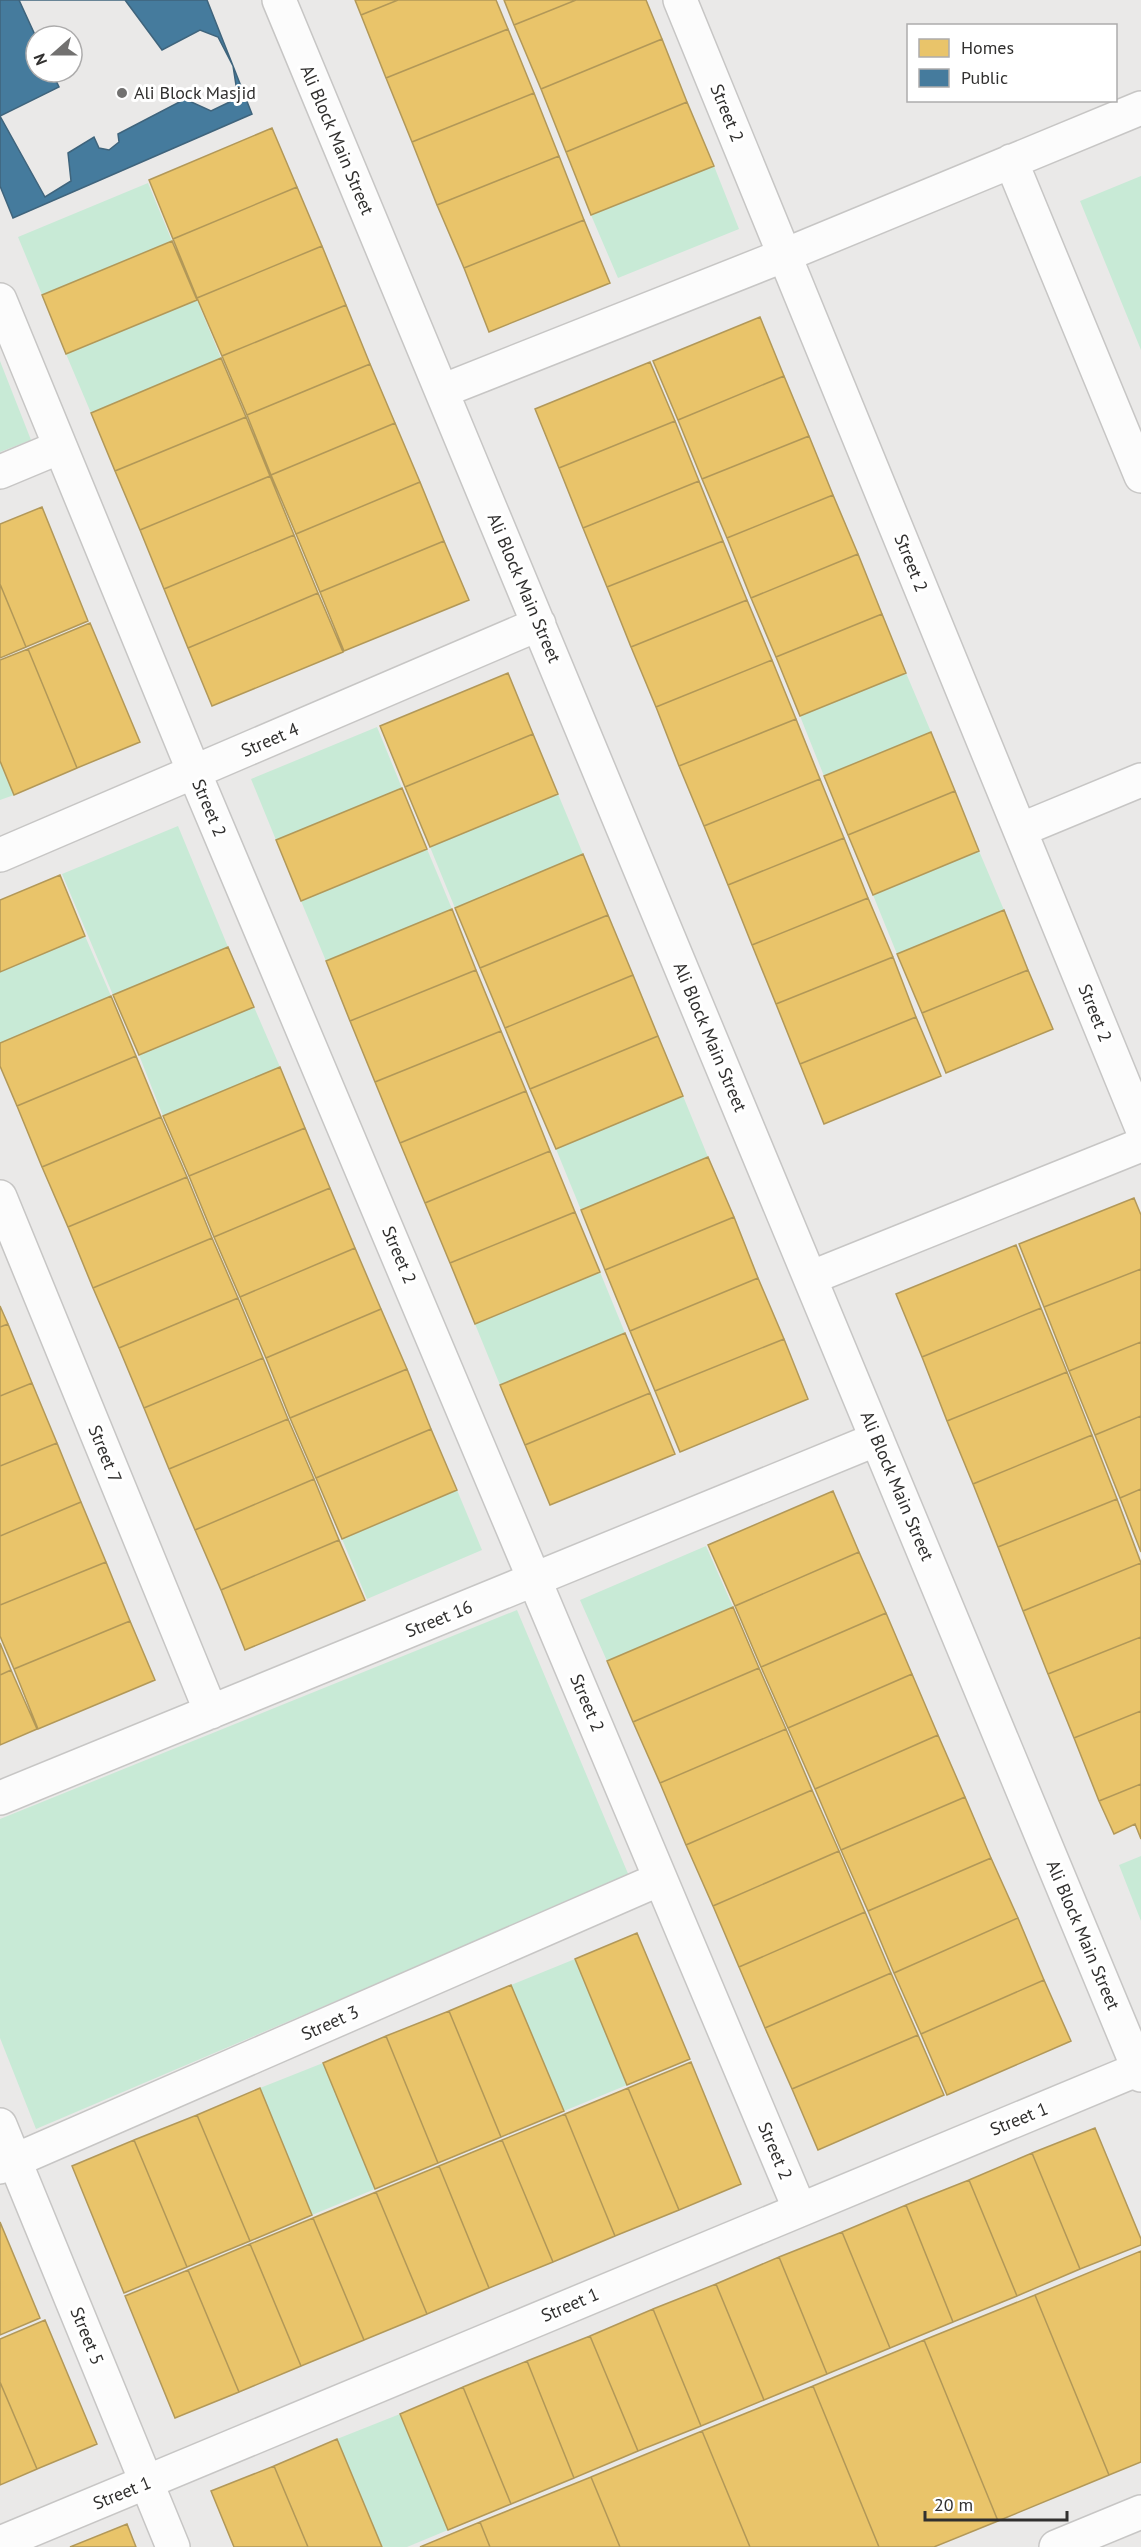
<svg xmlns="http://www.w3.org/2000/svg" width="1141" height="2547" font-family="'PT Sans',sans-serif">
<rect width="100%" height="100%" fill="#eae9e8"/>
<path fill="#c8ead6" d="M 714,166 L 739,229 L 618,278 L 591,215 Z
M 1141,176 L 1141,350 L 1080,201 Z
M 148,183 L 172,241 L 42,295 L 18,237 Z
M 197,300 L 221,358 L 91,413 L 66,354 Z
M 0,361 L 31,440 L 0,452 Z
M 906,673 L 931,732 L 824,776 L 800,716 Z
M 377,727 L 402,788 L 276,840 L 251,779 Z
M 0,761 L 14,795 L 0,800 Z
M 558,794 L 583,854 L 455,908 L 430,847 Z
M 178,826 L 228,947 L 113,995 L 62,874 Z
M 427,849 L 452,909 L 326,961 L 301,901 Z
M 979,851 L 1004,910 L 897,954 L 873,895 Z
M 85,936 L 111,996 L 0,1043 L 0,972 Z
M 254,1007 L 280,1067 L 163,1116 L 139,1055 Z
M 683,1096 L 708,1157 L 581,1210 L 556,1149 Z
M 600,1272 L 625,1333 L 500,1385 L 475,1324 Z
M 457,1490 L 482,1550 L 367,1599 L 342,1539 Z
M 706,1546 L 733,1607 L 607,1661 L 580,1600 Z
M 517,1610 L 629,1876 L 36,2129 L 0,2038 L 0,1819 Z
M 1141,1856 L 1141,1921 L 1119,1865 Z
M 575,1959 L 627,2085 L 564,2111 L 511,1985 Z
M 323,2063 L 375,2189 L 312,2215 L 260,2088 Z
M 400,2414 L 448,2530 L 407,2547 L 382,2547 L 337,2439 Z"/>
<path fill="#e9c46a" stroke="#b29858" stroke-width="1.5" d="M 355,0 L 398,0 L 361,15 Z
M 398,0 L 496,0 L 508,29 L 386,78 L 361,15 Z
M 504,0 L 576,0 L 514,25 Z
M 576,0 L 646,0 L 662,39 L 541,89 L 514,25 Z
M 508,29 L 534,93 L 412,142 L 386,78 Z
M 662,39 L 687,102 L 566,152 L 541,89 Z
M 534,93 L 559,156 L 437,205 L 412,142 Z
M 687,102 L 714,166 L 591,215 L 566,152 Z
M 272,128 L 297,187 L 173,239 L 149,180 Z
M 559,156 L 584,220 L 464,268 L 437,205 Z
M 297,187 L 322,246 L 197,298 L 173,239 Z
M 584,220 L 610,283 L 489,332 L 464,268 Z
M 172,241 L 197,300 L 66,354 L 42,295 Z
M 322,246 L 346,305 L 222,356 L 197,298 Z
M 346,305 L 370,364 L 247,415 L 222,356 Z
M 760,317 L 784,376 L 678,420 L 653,361 Z
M 221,358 L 246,417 L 115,471 L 91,413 Z
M 650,362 L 675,421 L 559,468 L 535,409 Z
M 370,364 L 395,423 L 271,475 L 247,415 Z
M 784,376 L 809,436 L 702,479 L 678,420 Z
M 246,417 L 270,476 L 140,530 L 115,471 Z
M 675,421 L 699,481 L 583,528 L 559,468 Z
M 395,423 L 420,482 L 296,534 L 271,475 Z
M 809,436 L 833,495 L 727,538 L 702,479 Z
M 270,476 L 294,535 L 164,589 L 140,530 Z
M 699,481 L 723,541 L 607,587 L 583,528 Z
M 420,482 L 444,541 L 320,592 L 296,534 Z
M 833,495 L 858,554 L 751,598 L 727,538 Z
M 42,507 L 88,621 L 26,647 L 0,584 L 0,524 Z
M 294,535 L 318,593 L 188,648 L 164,589 Z
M 444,541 L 469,600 L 344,651 L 320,592 Z
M 723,541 L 747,600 L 631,647 L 607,587 Z
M 858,554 L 882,614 L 776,657 L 751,598 Z
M 0,584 L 26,647 L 0,658 Z
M 318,593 L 343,652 L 212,706 L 188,648 Z
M 747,600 L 772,660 L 656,707 L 631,647 Z
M 882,614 L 906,673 L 800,716 L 776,657 Z
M 90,623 L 140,742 L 77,768 L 28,649 Z
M 28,649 L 77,768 L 14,795 L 0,761 L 0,660 Z
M 772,660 L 796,719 L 679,766 L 656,707 Z
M 508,673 L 533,734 L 405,787 L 380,726 Z
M 796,719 L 820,779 L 704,826 L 679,766 Z
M 931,732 L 955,791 L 848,835 L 824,776 Z
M 533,734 L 558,794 L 430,847 L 405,787 Z
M 820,779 L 844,838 L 728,885 L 704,826 Z
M 402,788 L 427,849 L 301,901 L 276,840 Z
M 955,791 L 979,851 L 873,895 L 848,835 Z
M 844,838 L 868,898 L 752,945 L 728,885 Z
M 583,854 L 608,915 L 480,968 L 455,908 Z
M 60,875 L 85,936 L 0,972 L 0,900 Z
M 868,898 L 893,957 L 776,1004 L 752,945 Z
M 452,909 L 476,970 L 350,1021 L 326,961 Z
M 1004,910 L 1028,970 L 922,1013 L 897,954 Z
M 608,915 L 633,975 L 505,1028 L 480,968 Z
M 228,947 L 254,1007 L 139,1055 L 113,995 Z
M 893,957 L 916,1017 L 800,1064 L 776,1004 Z
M 476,970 L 501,1031 L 375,1082 L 350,1021 Z
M 1028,970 L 1053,1029 L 946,1073 L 922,1013 Z
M 633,975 L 658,1036 L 530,1089 L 505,1028 Z
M 111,996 L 136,1056 L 17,1106 L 0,1066 L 0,1043 Z
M 916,1017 L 941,1076 L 824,1124 L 800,1064 Z
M 501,1031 L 526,1091 L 400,1143 L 375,1082 Z
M 658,1036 L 683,1096 L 556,1149 L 530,1089 Z
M 136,1056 L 161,1117 L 42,1167 L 17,1106 Z
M 280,1067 L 305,1128 L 189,1176 L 163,1116 Z
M 526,1091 L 550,1151 L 425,1203 L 400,1143 Z
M 161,1117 L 187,1177 L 68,1227 L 42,1167 Z
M 305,1128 L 330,1188 L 214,1237 L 189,1176 Z
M 550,1151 L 575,1212 L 450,1263 L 425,1203 Z
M 708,1157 L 734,1217 L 605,1270 L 581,1210 Z
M 187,1177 L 212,1238 L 93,1288 L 68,1227 Z
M 330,1188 L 355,1248 L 240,1297 L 214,1237 Z
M 1134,1198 L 1141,1215 L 1141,1269 L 1044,1307 L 1019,1244 Z
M 575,1212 L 600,1272 L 475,1324 L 450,1263 Z
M 734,1217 L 758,1278 L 630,1331 L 605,1270 Z
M 212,1238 L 238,1298 L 119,1348 L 93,1288 Z
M 1016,1245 L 1041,1308 L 922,1357 L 896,1294 Z
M 355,1248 L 381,1309 L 266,1358 L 240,1297 Z
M 1141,1269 L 1141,1342 L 1069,1371 L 1044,1307 Z
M 758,1278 L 784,1339 L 655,1391 L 630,1331 Z
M 238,1298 L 263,1358 L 144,1408 L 119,1348 Z
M 0,1306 L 8,1324 L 0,1327 Z
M 1041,1308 L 1067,1372 L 947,1421 L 922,1357 Z
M 381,1309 L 407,1369 L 290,1418 L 266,1358 Z
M 8,1324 L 32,1383 L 0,1396 L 0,1327 Z
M 625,1333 L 650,1393 L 525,1445 L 500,1385 Z
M 784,1339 L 808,1399 L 680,1452 L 655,1391 Z
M 1141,1342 L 1141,1416 L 1095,1435 L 1069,1371 Z
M 263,1358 L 288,1419 L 169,1469 L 144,1408 Z
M 407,1369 L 431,1429 L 316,1478 L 290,1418 Z
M 1067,1372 L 1092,1435 L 973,1484 L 947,1421 Z
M 32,1383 L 57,1443 L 0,1466 L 0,1396 Z
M 650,1393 L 675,1454 L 550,1505 L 525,1445 Z
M 1141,1416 L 1141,1489 L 1120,1498 L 1095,1435 Z
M 288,1419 L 314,1479 L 195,1530 L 169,1469 Z
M 431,1429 L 457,1490 L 342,1539 L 316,1478 Z
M 1092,1435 L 1117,1499 L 998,1547 L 973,1484 Z
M 57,1443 L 81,1502 L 0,1536 L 0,1466 Z
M 314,1479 L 339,1540 L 221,1590 L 195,1530 Z
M 1141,1489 L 1141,1552 L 1120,1498 Z
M 833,1491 L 859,1552 L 735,1606 L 708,1545 Z
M 1117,1499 L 1141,1563 L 1023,1611 L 998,1547 Z
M 81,1502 L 106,1562 L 0,1605 L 0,1536 Z
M 339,1540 L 365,1600 L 245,1650 L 221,1590 Z
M 859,1552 L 886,1613 L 761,1667 L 735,1606 Z
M 106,1562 L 130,1621 L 14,1669 L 0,1636 L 0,1605 Z
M 1141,1563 L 1141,1637 L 1048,1674 L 1023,1611 Z
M 733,1607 L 759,1668 L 633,1722 L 607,1661 Z
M 886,1613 L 912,1674 L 788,1728 L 761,1667 Z
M 130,1621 L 155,1680 L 38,1729 L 14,1669 Z
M 1141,1637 L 1141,1711 L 1074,1738 L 1048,1674 Z
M 0,1643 L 11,1670 L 0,1675 Z
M 759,1668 L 786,1729 L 660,1783 L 633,1722 Z
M 11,1670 L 37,1729 L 0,1745 L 0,1675 Z
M 912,1674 L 938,1735 L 815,1789 L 788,1728 Z
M 1141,1711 L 1141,1784 L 1099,1801 L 1074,1738 Z
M 786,1729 L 812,1790 L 686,1845 L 660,1783 Z
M 938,1735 L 965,1797 L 841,1850 L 815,1789 Z
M 1141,1784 L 1141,1839 L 1135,1824 L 1114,1834 L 1099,1801 Z
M 812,1790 L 839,1851 L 713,1906 L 686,1845 Z
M 965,1797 L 991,1858 L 868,1911 L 841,1850 Z
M 839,1851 L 865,1912 L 739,1967 L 713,1906 Z
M 991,1858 L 1018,1918 L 894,1973 L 868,1911 Z
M 865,1912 L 891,1973 L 765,2028 L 739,1967 Z
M 1018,1918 L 1044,1980 L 921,2034 L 894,1973 Z
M 637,1933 L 690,2059 L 627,2085 L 575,1959 Z
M 891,1973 L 918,2035 L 792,2089 L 765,2028 Z
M 1044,1980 L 1071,2041 L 947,2095 L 921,2034 Z
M 511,1985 L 564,2111 L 501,2137 L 449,2011 Z
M 449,2011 L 501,2137 L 438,2163 L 386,2036 Z
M 918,2035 L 944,2095 L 818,2150 L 792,2089 Z
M 386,2036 L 438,2163 L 375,2189 L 323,2063 Z
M 691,2062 L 741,2184 L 679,2210 L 628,2088 Z
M 260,2088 L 312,2215 L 250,2241 L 197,2115 Z
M 628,2088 L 679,2210 L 615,2236 L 565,2114 Z
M 565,2114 L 615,2236 L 553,2262 L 502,2140 Z
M 197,2115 L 250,2241 L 187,2267 L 134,2140 Z
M 1095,2128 L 1141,2239 L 1141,2245 L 1080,2269 L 1032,2153 Z
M 134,2140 L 187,2267 L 124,2293 L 72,2166 Z
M 502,2140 L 553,2262 L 489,2288 L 439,2166 Z
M 1032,2153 L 1080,2269 L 1017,2296 L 969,2180 Z
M 439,2166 L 489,2288 L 427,2314 L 376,2192 Z
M 969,2180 L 1017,2296 L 953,2322 L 906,2205 Z
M 376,2192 L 427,2314 L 364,2340 L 313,2218 Z
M 906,2205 L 953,2322 L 890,2348 L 842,2232 Z
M 313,2218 L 364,2340 L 301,2366 L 250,2244 Z
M 0,2222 L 40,2318 L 0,2335 Z
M 842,2232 L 890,2348 L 827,2374 L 779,2257 Z
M 250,2244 L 301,2366 L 239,2392 L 188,2270 Z
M 1141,2251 L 1141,2462 L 1109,2475 L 1035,2295 Z
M 779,2257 L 827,2374 L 764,2400 L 716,2284 Z
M 188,2270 L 239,2392 L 175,2418 L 125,2296 Z
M 716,2284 L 764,2400 L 701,2426 L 653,2309 Z
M 1035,2295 L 1109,2475 L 998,2521 L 924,2340 Z
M 653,2309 L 701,2426 L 638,2451 L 590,2336 Z
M 45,2320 L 97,2444 L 37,2469 L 0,2382 L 0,2339 Z
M 590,2336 L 638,2451 L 574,2478 L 527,2361 Z
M 924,2340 L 998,2521 L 934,2547 L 879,2547 L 813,2386 Z
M 527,2361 L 574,2478 L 511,2504 L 463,2387 Z
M 0,2382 L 37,2469 L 0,2485 Z
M 813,2386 L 879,2547 L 750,2547 L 702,2431 Z
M 463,2387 L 511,2504 L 448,2530 L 400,2414 Z
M 702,2431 L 750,2547 L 620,2547 L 591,2477 Z
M 337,2439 L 382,2547 L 308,2547 L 274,2466 Z
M 274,2466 L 308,2547 L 234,2547 L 211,2491 Z
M 591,2477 L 620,2547 L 490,2547 L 480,2522 Z
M 480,2522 L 490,2547 L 420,2547 Z
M 127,2524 L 136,2547 L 70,2547 Z"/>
<path fill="#457b9d" stroke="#3f647c" stroke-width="1.5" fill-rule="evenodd" d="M 0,0 L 207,0 L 252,114 L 13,218 L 0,186 ZM 36,36 L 72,36 L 72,72 L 36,72 Z
M 19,0 L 125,0 L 162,50 L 200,30 L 218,37 L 233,66 L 238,98 L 211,111 L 185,99 L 118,134 L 119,142 L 109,150 L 99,148 L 94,137 L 68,153 L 71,181 L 45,197 L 0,116 L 59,87 L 52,72 L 72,72 L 72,36 L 36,37 Z"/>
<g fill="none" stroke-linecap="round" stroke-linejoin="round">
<defs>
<path id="street" d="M 279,0 L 1141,2075
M 680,0 L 1141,1126
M 1011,161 L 1141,476
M 0,300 L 194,772 L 800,2210
M 442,391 L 785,255 L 1141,108
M 0,472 L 60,447
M 1020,830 L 1141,780
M 0,855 L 539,624
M 0,1197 L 211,1712
M 810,1278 L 1141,1145
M 0,1798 L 877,1439
M 0,2125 L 173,2547
M 0,2167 L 660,1879
M 0,2543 L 1141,2068
M 1056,2547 L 1141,2512"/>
</defs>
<use href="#street" stroke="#c7c6c5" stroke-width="36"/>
<use href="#street" stroke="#fcfcfc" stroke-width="33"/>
</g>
<circle fill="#727170" stroke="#fff" stroke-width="2" cx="122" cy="93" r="6"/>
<g text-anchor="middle" stroke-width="6" stroke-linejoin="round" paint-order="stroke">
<g font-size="18" fill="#31302f" stroke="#fff" text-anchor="start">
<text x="134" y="99">Ali Block Masjid</text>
</g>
<g font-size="18" fill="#31302f" stroke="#fff">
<text transform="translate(727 113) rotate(68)" y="6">Street 2</text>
<text transform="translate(337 140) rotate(67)" y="6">Ali Block Main Street</text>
<text transform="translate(911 563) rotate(68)" y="6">Street 2</text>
<text transform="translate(524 588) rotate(67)" y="6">Ali Block Main Street</text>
<text transform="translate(270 740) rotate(-23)" y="6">Street 4</text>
<text transform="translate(209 808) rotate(67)" y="6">Street 2</text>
<text transform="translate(1095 1013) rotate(68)" y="6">Street 2</text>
<text transform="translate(710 1037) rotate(67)" y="6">Ali Block Main Street</text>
<text transform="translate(399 1255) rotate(67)" y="6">Street 2</text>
<text transform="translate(105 1454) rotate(68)" y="6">Street 7</text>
<text transform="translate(897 1486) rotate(67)" y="6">Ali Block Main Street</text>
<text transform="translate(439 1619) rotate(-22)" y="6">Street 16</text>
<text transform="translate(587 1703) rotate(67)" y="6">Street 2</text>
<text transform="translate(1083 1935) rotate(67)" y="6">Ali Block Main Street</text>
<text transform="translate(330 2023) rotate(-24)" y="6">Street 3</text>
<text transform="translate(1019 2119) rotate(-22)" y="6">Street 1</text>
<text transform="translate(775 2151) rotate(67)" y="6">Street 2</text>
<text transform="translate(570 2305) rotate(-23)" y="6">Street 1</text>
<text transform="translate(87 2336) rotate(68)" y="6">Street 5</text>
<text transform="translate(122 2493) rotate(-22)" y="6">Street 1</text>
</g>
</g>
<rect x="907" y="24" width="210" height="78" fill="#ffffff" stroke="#adacac" stroke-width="1.5"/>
<rect x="919" y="39" width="30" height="18" fill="#e9c46a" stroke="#adacac" stroke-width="1.5"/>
<text x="961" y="54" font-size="18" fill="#31302f">Homes</text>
<rect x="919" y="69" width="30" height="18" fill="#457b9d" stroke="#adacac" stroke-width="1.5"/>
<text x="961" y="84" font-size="18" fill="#31302f">Public</text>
<g transform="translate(54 54) rotate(249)"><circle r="28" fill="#ffffff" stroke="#adacac" stroke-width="1.5"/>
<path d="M0-4.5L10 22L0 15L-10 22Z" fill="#727170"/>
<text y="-9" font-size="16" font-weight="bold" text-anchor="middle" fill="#31302f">N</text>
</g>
<path d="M925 2511v9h142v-9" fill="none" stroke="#31302f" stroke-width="3"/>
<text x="934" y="2511" font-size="18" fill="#31302f" stroke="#ffffff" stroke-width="4.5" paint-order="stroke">20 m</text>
</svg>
